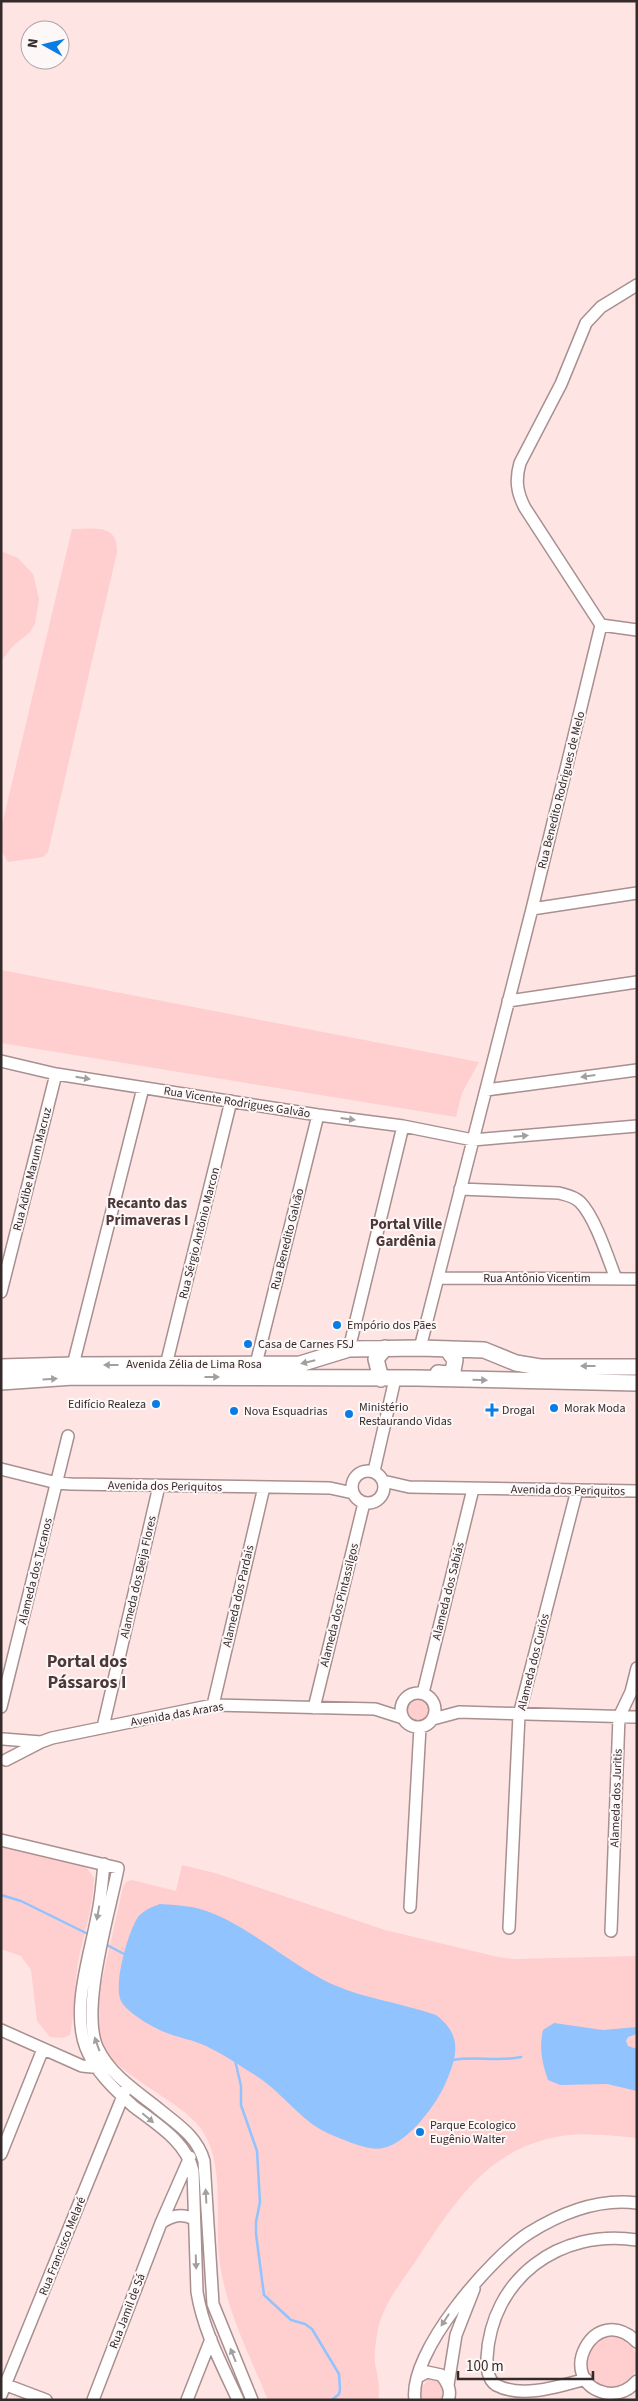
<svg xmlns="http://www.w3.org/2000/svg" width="638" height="2401" font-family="'Source Sans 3',sans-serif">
<rect width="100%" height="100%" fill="#ffe4e4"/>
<path fill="#ffcece" d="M 72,529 C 93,529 118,523 117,552 L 48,852 L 43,857 L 8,862 L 1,850 L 1,829 Z
M 1,551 L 18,558 L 33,574 L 39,599 L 35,624 L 30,632 L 13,646 L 1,661 Z
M 1,970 L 479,1062 L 462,1093 L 456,1117 L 1,1043 Z
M403 1709a15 15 0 1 1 30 0a15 15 0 1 1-30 0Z
M 1,1846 L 72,1861 L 87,1868 L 94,1878 C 93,1909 84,1932 78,1962 C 74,1987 75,2011 70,2035 L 63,2038 L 50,2037 L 37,2021 L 31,1970 L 21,1956 L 1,1949 Z
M 182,1865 L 215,1873 L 385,1930 L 498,1957 L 514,1959 L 637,1956 L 637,2138 C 613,2136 585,2132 561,2136 C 489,2148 456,2200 419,2256 C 404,2279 384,2302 378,2329 C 376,2340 374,2351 375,2363 C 377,2376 381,2386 378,2400 L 268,2400 C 250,2356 227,2312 220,2264 C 214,2226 225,2172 206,2137 C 199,2123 187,2114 175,2105 C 158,2093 123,2072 111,2058 C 98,2043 97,2022 97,2003 L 123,1887 L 126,1882 L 132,1880 L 176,1891 Z
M585 2362a26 26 0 1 1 52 0a26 26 0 1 1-52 0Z
M 429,2378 L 437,2379 L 442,2385 L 442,2400 L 421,2400 L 421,2388 Z"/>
<path fill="#91c3fe" d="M 160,1904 C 177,1905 194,1906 209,1912 C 245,1925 285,1959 320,1978 C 353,1997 399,2002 436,2015 C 462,2035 458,2054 446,2082 C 437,2104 408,2143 383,2148 C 373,2151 358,2145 349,2142 C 337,2137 323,2132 312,2124 C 292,2109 276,2088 255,2075 C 239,2065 223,2054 206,2046 C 194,2040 179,2038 167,2033 C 155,2029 126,2012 121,2001 C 113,1985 128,1932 138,1917 C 144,1910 152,1907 160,1904 Z
M 554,2023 L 603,2030 L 637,2027 L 637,2034 L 628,2037 L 626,2041 L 628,2046 L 637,2049 L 637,2091 L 607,2084 L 560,2085 L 548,2080 C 542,2062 539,2049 543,2030 Z"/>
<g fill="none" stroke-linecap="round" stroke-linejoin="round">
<path stroke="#91c3fe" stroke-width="2.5" d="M 1,1895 L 21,1901 L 88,1934
M 107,1945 L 126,1955
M 235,2060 L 241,2086 L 241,2105 L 257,2151 L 260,2202 L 256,2222 L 256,2234 L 264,2295 L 291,2320 L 305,2324 L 312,2329 L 339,2374 L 340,2389 L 339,2394 L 332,2400
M 453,2060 C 476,2056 498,2062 521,2057"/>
<defs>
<path id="minor" d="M 601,625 L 637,630
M 532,909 L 637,893
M 508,1001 L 637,982
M 1,1061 L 56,1074 L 318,1115 L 403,1126 L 473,1140 L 637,1126
M 486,1090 L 637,1070
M 460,1189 L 559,1193 C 566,1195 574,1196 580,1202 C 595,1217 608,1258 616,1279
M 438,1278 L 637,1279
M 1,1292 L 56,1074
M 420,1348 L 532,909 L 601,625 L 525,508 C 517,493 515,480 520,463 L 561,384 L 586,323 L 601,307 L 637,285
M 349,1349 L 403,1126
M 256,1364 L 318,1115
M 73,1365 L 143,1088
M 166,1365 L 231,1101
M 1,1469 L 57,1483 L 71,1484 L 330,1488 L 353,1493
M352 1487a16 16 0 1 1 32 0a16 16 0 1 1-32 0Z
M 374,1471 L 395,1379
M 383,1481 L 409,1487 L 637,1491
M401 1710a17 17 0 1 1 34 0a17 17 0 1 1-34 0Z
M 423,1693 L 473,1489
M 213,1705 L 264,1487
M 1,1707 L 68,1436
M 314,1708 L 364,1503
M 433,1719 L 459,1712 L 637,1717
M 103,1727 L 159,1486
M 3,1739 L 41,1742
M 6,1760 L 41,1742 L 52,1738 L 213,1705 L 375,1709 L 403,1718
M 1,1840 L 118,1868 C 110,1911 80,2008 97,2047 C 109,2073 133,2089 155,2106 C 175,2123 197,2135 204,2161 L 213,2304 L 252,2400
M 104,1864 C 102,1882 101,1900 97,1917 C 90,1955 71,2010 86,2048 C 95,2071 114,2089 133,2106 C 156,2124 186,2141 193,2171 L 197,2292 C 203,2330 222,2365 238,2400
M 410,1907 L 420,1727
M 509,1928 L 519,1715 L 577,1490
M 611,1931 L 619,1717 L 631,1692 L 637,1668
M 1,2030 L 82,2066 L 102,2068
M 1,2154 L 43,2049
M 161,2223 C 172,2215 182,2213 194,2219
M 637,2342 C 594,2299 553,2382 606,2393 C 618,2395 629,2390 637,2381
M 418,2377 L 427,2372 L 441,2375 C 447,2381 452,2391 448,2400
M 586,2379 C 560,2386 522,2399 496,2385 C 487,2379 487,2367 487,2358 C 491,2278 560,2228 637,2240
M 1,2383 L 46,2400
M 448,2385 L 456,2335 L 474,2289
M 1,2395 L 125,2091
M 93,2400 L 161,2223 L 190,2157
M 187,2400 L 211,2339
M 415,2400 C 408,2353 491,2257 529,2233 C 561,2213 599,2198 637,2203"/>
<path id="major" d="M 1,1367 L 73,1365 L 300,1364 L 349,1349 L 420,1348 L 484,1350 L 516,1363 L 540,1367 L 637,1367
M 438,1373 L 447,1374 L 453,1371 L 455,1360 L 447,1349
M 381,1379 L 376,1359 L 385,1348
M 1,1382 L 73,1377 L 417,1378 L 637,1383"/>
</defs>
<use href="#minor" stroke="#a88f90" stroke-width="14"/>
<use href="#major" stroke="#a88f90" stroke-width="18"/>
<use href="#minor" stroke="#fff" stroke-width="11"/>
<use href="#major" stroke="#fff" stroke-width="15"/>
</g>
<defs><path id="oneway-solid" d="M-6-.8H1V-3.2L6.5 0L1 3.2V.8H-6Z" transform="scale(1.25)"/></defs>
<g fill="#a49f9f">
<use href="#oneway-solid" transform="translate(588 1076) rotate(172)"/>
<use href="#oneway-solid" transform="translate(83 1078) rotate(9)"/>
<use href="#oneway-solid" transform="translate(348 1119) rotate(7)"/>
<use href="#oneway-solid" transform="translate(521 1136) rotate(-5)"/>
<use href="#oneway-solid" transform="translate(308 1362) rotate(167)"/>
<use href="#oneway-solid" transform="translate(111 1365) rotate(-180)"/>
<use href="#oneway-solid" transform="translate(588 1366) rotate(180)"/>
<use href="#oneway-solid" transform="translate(212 1377)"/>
<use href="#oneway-solid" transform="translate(50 1379) rotate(-4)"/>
<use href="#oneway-solid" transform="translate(480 1380) rotate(2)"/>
<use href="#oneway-solid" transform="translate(98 1913) rotate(100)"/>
<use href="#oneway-solid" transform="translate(97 2044) rotate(-110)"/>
<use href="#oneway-solid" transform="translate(148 2118) rotate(40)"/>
<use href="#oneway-solid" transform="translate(206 2196) rotate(-93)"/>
<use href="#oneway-solid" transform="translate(196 2262) rotate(88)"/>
<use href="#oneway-solid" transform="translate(445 2320) rotate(123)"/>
<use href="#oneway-solid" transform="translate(233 2355) rotate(-112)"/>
</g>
<g fill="#097de4" stroke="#fdf7f7" stroke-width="2">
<circle cx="337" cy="1325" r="5"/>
<circle cx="248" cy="1344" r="5"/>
<circle cx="156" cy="1404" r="5"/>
<circle cx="554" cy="1408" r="5"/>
<path d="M489.5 1402.5h5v5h5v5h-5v5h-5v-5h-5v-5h5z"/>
<circle cx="234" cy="1411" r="5"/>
<circle cx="349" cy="1414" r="5"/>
<circle cx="420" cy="2132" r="5"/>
</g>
<g text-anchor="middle" stroke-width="4" stroke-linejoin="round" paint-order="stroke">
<g font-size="12" fill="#342a2a" stroke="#fdf7f7">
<text transform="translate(561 790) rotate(-76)" y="4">Rua Benedito Rodrigues de Melo</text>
<text transform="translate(237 1102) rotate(9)" y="4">Rua Vicente Rodrigues Galvão</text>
<text transform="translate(32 1169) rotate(-76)" y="4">Rua Adibe Marum Macruz</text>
<text transform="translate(199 1233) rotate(-76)" y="4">Rua Sérgio Antônio Marcon</text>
<text transform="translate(287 1239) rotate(-76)" y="4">Rua Benedito Galvão</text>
<text x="537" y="1282">Rua Antônio Vicentim</text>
<text x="194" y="1368">Avenida Zélia de Lima Rosa</text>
<text transform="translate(165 1486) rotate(1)" y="4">Avenida dos Periquitos</text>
<text transform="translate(568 1490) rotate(1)" y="4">Avenida dos Periquitos</text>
<text transform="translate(35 1571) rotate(-76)" y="4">Alameda dos Tucanos</text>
<text transform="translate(138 1577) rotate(-77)" y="4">Alameda dos Beija Flores</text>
<text transform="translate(448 1591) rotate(-76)" y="4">Alameda dos Sabiás</text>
<text transform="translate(238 1596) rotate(-77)" y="4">Alameda dos Pardais</text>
<text transform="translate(339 1605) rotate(-76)" y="4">Alameda dos Pintassilgos</text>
<text transform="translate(533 1662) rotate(-76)" y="4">Alameda dos Curiós</text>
<text transform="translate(177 1714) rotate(-10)" y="4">Avenida das Araras</text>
<text transform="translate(616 1798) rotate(-88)" y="4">Alameda dos Juritis</text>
<text transform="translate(62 2246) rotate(-68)" y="4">Rua Francisco Melaré</text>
<text transform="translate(127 2311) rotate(-69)" y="4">Rua Jamil de Sá</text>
</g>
<g font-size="12" fill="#342a2a" stroke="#fdf7f7" text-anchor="start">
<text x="347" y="1329">Empório dos Pães</text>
<text x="258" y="1348">Casa de Carnes FSJ</text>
<text x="146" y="1408" text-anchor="end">Edifício Realeza</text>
<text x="359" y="1411">Ministério<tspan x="359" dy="14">Restaurando Vidas</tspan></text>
<text x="564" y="1412">Morak Moda</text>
<text x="502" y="1414">Drogal</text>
<text x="244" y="1415">Nova Esquadrias</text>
<text x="430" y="2129">Parque Ecologico<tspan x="430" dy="14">Eugênio Walter</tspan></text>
</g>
<g font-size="15" font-weight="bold" fill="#4d3839" stroke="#fdf7f7">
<text x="147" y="1208">Recanto das<tspan x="147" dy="17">Primaveras I</tspan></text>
<text x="406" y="1229">Portal Ville<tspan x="406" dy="17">Gardênia</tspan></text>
</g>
<g font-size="18" font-weight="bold" fill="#4d3839" stroke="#fdf7f7">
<text x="87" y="1667">Portal dos<tspan x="87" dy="21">Pássaros I</tspan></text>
</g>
</g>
<rect width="638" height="2401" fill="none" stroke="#342a2a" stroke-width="5"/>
<g transform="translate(45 45) rotate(278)"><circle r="24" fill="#fdf7f7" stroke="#ada5a5"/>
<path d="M0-4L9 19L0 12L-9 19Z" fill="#097de4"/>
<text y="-8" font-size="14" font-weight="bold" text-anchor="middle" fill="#342a2a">N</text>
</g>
<path d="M458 2371v8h135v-8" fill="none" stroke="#342a2a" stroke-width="2.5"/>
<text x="466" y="2371" font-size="15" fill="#342a2a" stroke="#fdf7f7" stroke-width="4" paint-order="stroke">100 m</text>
</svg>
